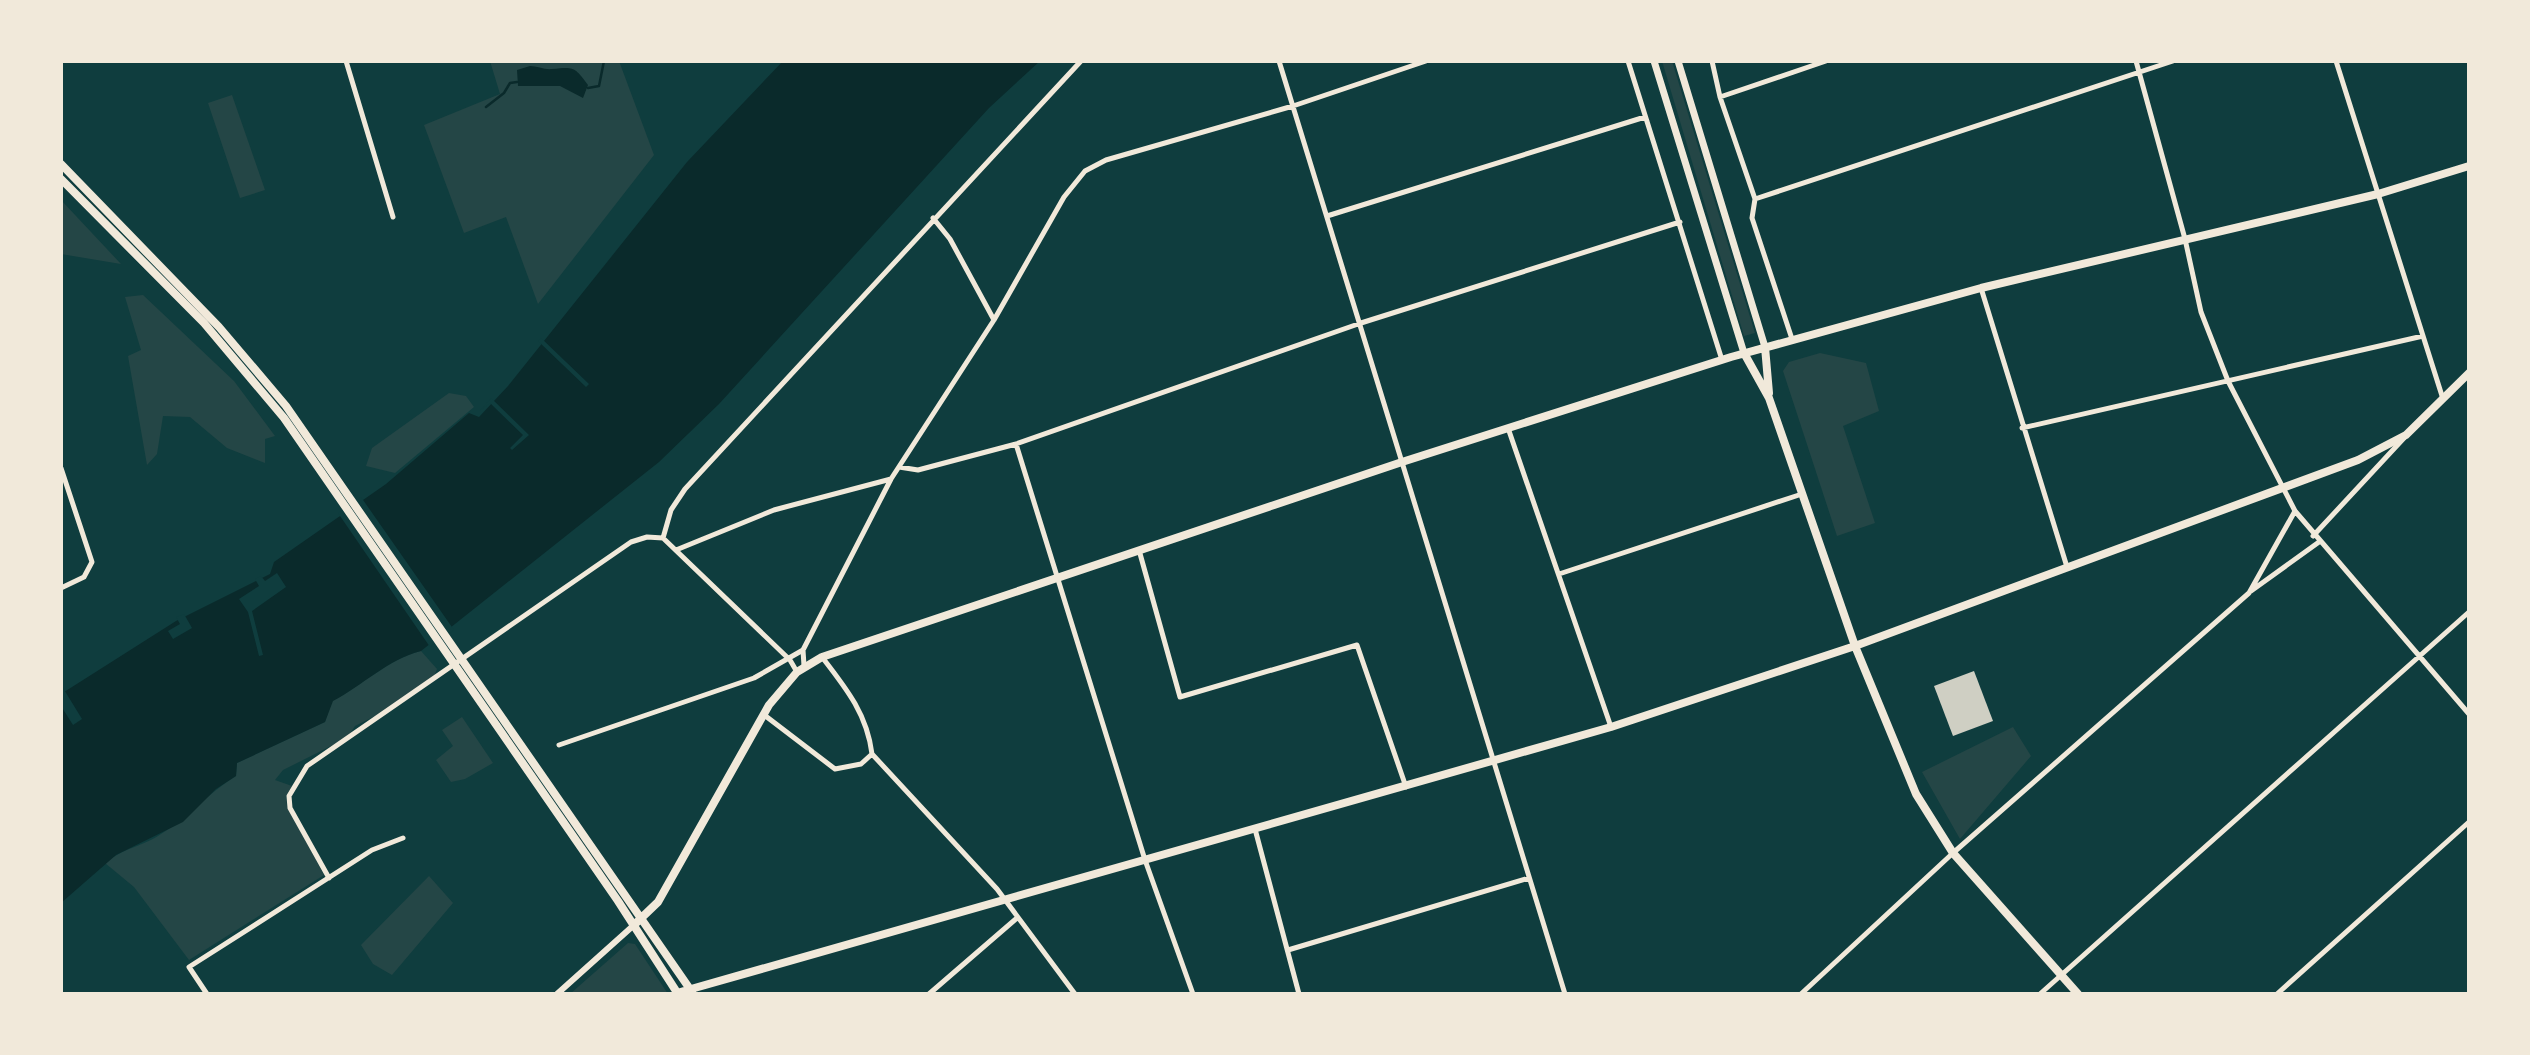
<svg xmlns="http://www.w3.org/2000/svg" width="2530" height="1055" font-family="Inter,sans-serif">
<rect width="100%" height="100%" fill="#0f3d3e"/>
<path fill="#244646" d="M 490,61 L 619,61 L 654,155 L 538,304 L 506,217 L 464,233 L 424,125 L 500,94 Z
M 1662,61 L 1672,61 L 1755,333 L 1744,336 Z
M 232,95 L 265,190 L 240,198 L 208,103 Z
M 61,200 L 121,264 L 61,254 Z
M 143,295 L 234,381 L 275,436 L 265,439 L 265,463 L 227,448 L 190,417 L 163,416 L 157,454 L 147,465 L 128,356 L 141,350 L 125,297 Z
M 1820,353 L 1866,363 L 1879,411 L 1843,426 L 1875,523 L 1837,536 L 1783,371 L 1789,362 Z
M 449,393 L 466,396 L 474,407 L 395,473 L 366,466 L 372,448 Z
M 421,651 L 437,669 L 434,677 L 397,705 L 355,726 L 347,738 L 283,770 L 275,780 L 292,786 L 286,796 L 287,806 L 324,875 L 189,960 L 134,887 L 105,863 C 124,848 140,847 158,836 C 186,819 208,793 236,776 L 237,763 L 325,722 L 332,701 C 363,685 387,660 421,651 Z
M 462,717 L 493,763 L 465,779 L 451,782 L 436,760 L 453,746 L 442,730 Z
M 2013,727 L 2031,756 L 1960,839 L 1922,772 Z
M 429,876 L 453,903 L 392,975 L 373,964 L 361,945 Z
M 628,943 L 635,944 L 668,994 L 570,994 Z"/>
<path fill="#0a2a2b" d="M 783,61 L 1040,61 L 989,108 L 719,404 L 659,462 L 421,651 C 387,660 363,685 333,701 L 325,722 L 237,763 L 236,776 L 216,789 L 183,822 L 116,855 L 61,903 L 61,694 L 176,621 L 270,574 L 274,562 L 386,484 L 469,413 L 479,417 L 508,386 L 687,162 Z
M 530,66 C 537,66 545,70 552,69 C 574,67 574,66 588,85 L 583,98 L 560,86 L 518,86 L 517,70 Z"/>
<path fill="#0f3d3e" d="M 541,338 L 589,384 L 586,387 L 538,341 Z
M 491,398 L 529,435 L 512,450 L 510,448 L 523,435 L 490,403 L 480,411 Z
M 361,497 L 454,630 L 430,647 L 338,513 Z
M 277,573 L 286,587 L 252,611 L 263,655 L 259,656 L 248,612 L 239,599 L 259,586 L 255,579 L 261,576 L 265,581 Z
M 184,614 L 192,628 L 173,639 L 168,631 L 180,624 L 176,617 Z
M 63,688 L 82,719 L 73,725 L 61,706 Z"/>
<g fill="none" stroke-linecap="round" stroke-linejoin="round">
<path stroke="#0a2a2b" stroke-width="2.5" d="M 588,88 L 599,86 L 604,61
M 486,107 L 504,93 L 510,83 L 517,82"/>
</g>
<path fill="#cfcfc3" d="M 1974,671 L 1993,721 L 1953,736 L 1934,686 Z"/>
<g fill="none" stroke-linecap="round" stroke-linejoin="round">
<path stroke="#f1e9da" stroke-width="5" d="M 346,61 L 393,217
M 1279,61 L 1565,994
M 1628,61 L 1722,360
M 1712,61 L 1720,97 L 1755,199 L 1752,218 L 1792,339
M 2136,61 L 2185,239 L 2201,312 L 2228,381 L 2295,511 L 2469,714
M 2336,61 L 2443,399
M 1720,97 L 1826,61
M 1755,199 L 2173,61
M 1327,216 L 1645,117
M 933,218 L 950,239 L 994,320
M 1981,288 L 2067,567
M 1508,428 L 1611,727
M 2022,428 L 2423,336
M 1016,444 L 1145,860 L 1193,994
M 899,467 L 918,470 L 1016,444 L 1361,323 L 1680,222
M 61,468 L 92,562 L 84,577 L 61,588
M 2313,536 L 2404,438
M 663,538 L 671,510 L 685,489 L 1081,61
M 663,538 L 790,660 L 797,672
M 676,550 L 774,510 L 891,479
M 1139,550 L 1180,697 L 1357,645 L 1406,787
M 1559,574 L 1802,494
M 2251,591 L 2319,542
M 822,657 C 846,688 867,714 872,754 L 997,889 L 1075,994
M 804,666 L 803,650 L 891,479 L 994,320 L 1064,197 L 1085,171 L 1106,160 L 1293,106 L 1426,61
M 763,714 L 835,769 L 861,764 L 872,754
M 559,745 L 754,678 L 803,650
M 1255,829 L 1299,994
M 329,878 L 290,808 L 289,796 L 307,766 L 631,542 L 647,537 L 663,538
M 1288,950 L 1529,878
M 207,994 L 189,967 L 372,850 L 403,838
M 929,994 L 1017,918
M 1801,994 L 1953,853 L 2249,593 L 2295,511
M 2040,994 L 2469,612
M 2277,994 L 2469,822"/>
<path stroke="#f1e9da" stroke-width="6" d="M 557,994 L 634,925"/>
<path stroke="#f1e9da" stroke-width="7" d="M 1654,61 L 1744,353
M 1678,61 L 1765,347"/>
<path stroke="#f1e9da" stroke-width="8" d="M 61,164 L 219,327 L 286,406 L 692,992
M 61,179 L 204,323 L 284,418 L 618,901 L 678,994
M 1765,347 L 1769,393
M 1744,353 L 1769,398 L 1855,646 L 1916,794 L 1953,853 L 2078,994
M 634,925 L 658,902 L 769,705 L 797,672 L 822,657 L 1402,462 L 1731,357 L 1981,288 L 2378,194 L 2469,166
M 677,993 L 1611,727 L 1855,646 L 2358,460 L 2406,435 L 2469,373"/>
</g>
<rect width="2530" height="1055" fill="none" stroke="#f1e9da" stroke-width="126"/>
</svg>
